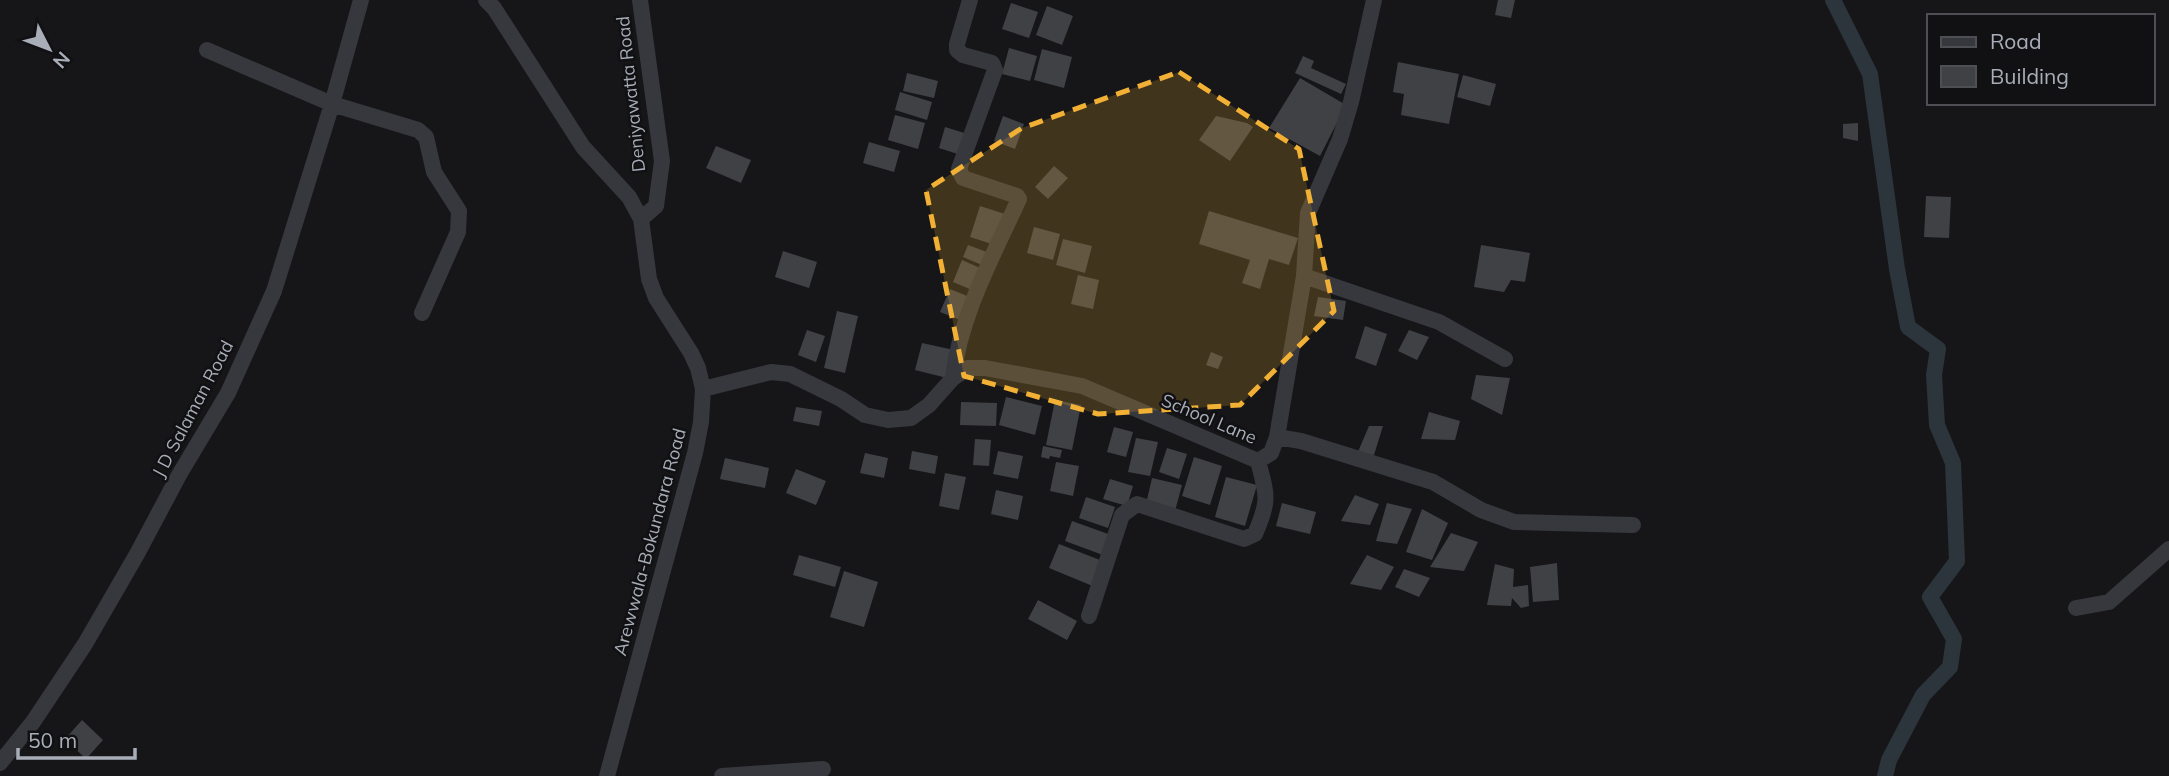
<svg xmlns="http://www.w3.org/2000/svg" width="2169" height="776" font-family="Mulish,sans-serif">
<rect width="100%" height="100%" fill="#161618"/>
<g fill="none" stroke-linecap="round" stroke-linejoin="round">
<path stroke="#2c353c" stroke-width="16" d="M 1833,0 L 1870,74 L 1897,269 L 1908,327 L 1938,349 L 1934,375 L 1937,425 L 1953,463 L 1957,561 L 1930,597 L 1954,639 L 1950,667 L 1923,695 L 1889,760 L 1885,776"/>
</g>
<path fill="#404145" d="M 1498,0 L 1515,0 L 1511,18 L 1495,15 Z
M 1011,3 L 1038,12 L 1029,38 L 1002,29 Z
M 1047,6 L 1073,16 L 1062,45 L 1036,35 Z
M 1009,48 L 1037,56 L 1030,81 L 1002,74 Z
M 1042,49 L 1072,57 L 1064,88 L 1034,80 Z
M 1303,56 L 1314,61 L 1311,68 L 1346,84 L 1341,94 L 1295,73 Z
M 1398,62 L 1459,74 L 1449,124 L 1401,115 L 1404,94 L 1393,92 Z
M 907,73 L 938,81 L 934,98 L 903,91 Z
M 1463,75 L 1496,84 L 1490,106 L 1457,97 Z
M 1300,78 L 1346,105 L 1320,156 L 1269,128 Z
M 900,92 L 932,102 L 927,120 L 895,110 Z
M 895,115 L 925,123 L 918,149 L 888,140 Z
M 1003,116 L 1024,124 L 1015,149 L 994,141 Z
M 1216,116 L 1247,123 L 1253,127 L 1230,161 L 1199,140 Z
M 1858,123 L 1858,141 L 1843,138 L 1843,124 Z
M 945,127 L 974,136 L 967,157 L 939,148 Z
M 869,142 L 900,151 L 894,172 L 863,163 Z
M 716,146 L 751,160 L 741,183 L 706,168 Z
M 1054,166 L 1068,178 L 1048,199 L 1035,187 Z
M 1926,196 L 1951,197 L 1949,238 L 1924,237 Z
M 980,206 L 1008,215 L 998,246 L 970,237 Z
M 1209,211 L 1298,238 L 1289,265 L 1269,259 L 1260,289 L 1242,283 L 1250,260 L 1199,244 Z
M 1034,227 L 1060,234 L 1053,260 L 1027,253 Z
M 1063,239 L 1092,246 L 1085,273 L 1056,265 Z
M 968,245 L 987,252 L 982,265 L 963,257 Z
M 1481,245 L 1530,253 L 1525,282 L 1511,280 L 1504,292 L 1474,287 Z
M 783,251 L 817,262 L 809,288 L 775,277 Z
M 962,260 L 980,268 L 972,290 L 953,282 Z
M 1078,275 L 1099,280 L 1093,309 L 1071,304 Z
M 950,289 L 972,298 L 963,321 L 940,312 Z
M 1318,297 L 1346,301 L 1343,320 L 1314,316 Z
M 837,311 L 858,316 L 845,373 L 824,368 Z
M 1365,326 L 1387,334 L 1376,366 L 1355,358 Z
M 807,330 L 825,336 L 816,362 L 798,355 Z
M 1409,330 L 1429,337 L 1417,360 L 1398,351 Z
M 922,343 L 954,350 L 947,378 L 915,370 Z
M 1211,352 L 1223,357 L 1218,369 L 1206,365 Z
M 1476,375 L 1510,378 L 1502,415 L 1471,399 Z
M 1006,397 L 1042,406 L 1035,435 L 999,425 Z
M 1055,400 L 1081,405 L 1072,450 L 1046,445 Z
M 961,402 L 997,403 L 996,426 L 960,425 Z
M 796,407 L 822,411 L 819,426 L 793,421 Z
M 1429,412 L 1460,421 L 1455,440 L 1421,439 Z
M 1369,426 L 1383,426 L 1374,455 L 1357,454 Z
M 1114,427 L 1133,432 L 1126,457 L 1107,452 Z
M 1136,438 L 1158,442 L 1150,476 L 1128,472 Z
M 975,439 L 991,440 L 989,466 L 973,465 Z
M 1043,446 L 1062,450 L 1060,458 L 1050,456 L 1049,459 L 1041,457 Z
M 1167,448 L 1187,454 L 1179,479 L 1159,472 Z
M 912,451 L 938,456 L 935,474 L 909,469 Z
M 998,451 L 1023,456 L 1018,479 L 993,474 Z
M 865,453 L 888,458 L 884,478 L 860,473 Z
M 1194,457 L 1222,466 L 1210,505 L 1182,496 Z
M 725,458 L 769,468 L 765,488 L 720,479 Z
M 1056,462 L 1079,466 L 1073,496 L 1050,491 Z
M 796,469 L 826,481 L 816,505 L 786,493 Z
M 945,473 L 966,477 L 959,510 L 939,506 Z
M 1226,477 L 1257,485 L 1245,526 L 1215,517 Z
M 1152,478 L 1182,485 L 1175,511 L 1146,504 Z
M 1110,479 L 1133,486 L 1127,506 L 1103,499 Z
M 996,490 L 1023,496 L 1018,520 L 991,514 Z
M 1355,495 L 1379,504 L 1370,525 L 1341,521 Z
M 1086,497 L 1115,507 L 1108,528 L 1079,518 Z
M 1282,503 L 1316,512 L 1310,534 L 1276,526 Z
M 1387,503 L 1412,509 L 1397,544 L 1376,541 Z
M 1422,509 L 1448,523 L 1432,560 L 1406,552 Z
M 1072,521 L 1111,535 L 1103,555 L 1065,541 Z
M 1451,533 L 1478,542 L 1464,571 L 1430,567 Z
M 1059,544 L 1105,562 L 1095,587 L 1049,568 Z
M 799,555 L 841,567 L 835,587 L 793,575 Z
M 1367,555 L 1394,567 L 1381,590 L 1350,584 Z
M 1557,563 L 1559,600 L 1533,602 L 1530,567 Z
M 1495,564 L 1514,569 L 1513,587 L 1528,585 L 1529,606 L 1521,608 L 1512,598 L 1511,606 L 1487,605 Z
M 1404,569 L 1430,578 L 1419,597 L 1395,587 Z
M 844,571 L 878,582 L 864,627 L 830,617 Z
M 1038,600 L 1077,621 L 1067,640 L 1028,619 Z
M 82,720 L 103,740 L 86,759 L 65,739 Z"/>
<g fill="none" stroke-linecap="round" stroke-linejoin="round">
<path stroke="#37383d" stroke-width="16" d="M 486,0 L 494,8 L 583,147 L 629,197 L 641,219 L 649,279 L 656,298 L 691,353 L 698,368 L 703,389 L 701,422 L 695,453 L 607,776
M 640,0 L 662,161 L 656,206 L 641,219
M 207,50 L 332,104 L 418,130 L 426,137 L 434,172 L 459,211 L 458,232 L 422,313
M 1304,276 L 1439,322 L 1505,359
M 953,378 C 960,315 993,256 1019,199 L 1017,196 L 963,178 L 959,169 L 995,70 L 992,63 L 963,55 L 957,50 L 957,44 L 970,0
M 703,389 L 771,372 L 790,374 L 841,399 L 865,415 L 888,420 L 911,418 L 929,405 L 953,378 L 968,368 L 985,368 L 1082,386 L 1258,461 L 1271,453 L 1277,437 L 1304,276 L 1308,213 L 1340,139 L 1351,102 L 1374,0
M 1277,437 L 1301,441 L 1433,482 L 1481,510 L 1514,522 L 1633,525
M 2076,608 L 2109,602 L 2169,549
M 1089,616 L 1122,515 L 1137,504 L 1244,539 L 1255,534 C 1270,500 1267,495 1258,461
M 0,763 L 33,722 L 85,644 L 137,554 L 179,475 L 228,393 L 274,291 L 332,104 L 361,0
M 722,776 L 823,769"/>
</g>
<path fill="#f2b134" fill-opacity="0.2" stroke="#f2b134" stroke-width="5" stroke-dasharray="14 9" stroke-linejoin="round" d="M 1179,72 L 1299,149 L 1334,311 L 1240,405 L 1098,414 L 964,376 L 926,190 L 1022,128 Z"/>
<g text-anchor="middle" stroke-width="5" stroke-linejoin="round" paint-order="stroke">
<g font-size="18" fill="#a8adb8" stroke="#111113">
<text transform="translate(631 94) rotate(-96)" y="6">Deniyawatta Road</text>
<text transform="translate(193 409) rotate(-62)" y="6">J D Salaman Road</text>
<text transform="translate(1209 419) rotate(23)" y="6">School Lane</text>
<text transform="translate(650 542) rotate(-75)" y="6">Arewwala-Bokundara Road</text>
</g>
</g>
<rect x="1927" y="14" width="228" height="91" fill="#111113" stroke="#4d4f55" stroke-width="2"/>
<rect x="1941" y="37" width="35" height="10" fill="#37383d" stroke="#4d4f55" stroke-width="2"/>
<text x="1990" y="49" font-size="21" fill="#a8adb8">Road</text>
<rect x="1941" y="66" width="35" height="21" fill="#404145" stroke="#4d4f55" stroke-width="2"/>
<text x="1990" y="84" font-size="21" fill="#a8adb8">Building</text>
<g transform="translate(49 49) rotate(132)" stroke="#111113" stroke-width="5" paint-order="stroke">
<path d="M0-5L12 26L0 18L-12 26Z" fill="#a8adb8"/>
<text y="-10" font-size="19" font-weight="bold" text-anchor="middle" fill="#a8adb8">N</text>
</g>
<path d="M18 748v10h117v-10" fill="none" stroke="#a8adb8" stroke-width="3.5"/>
<text x="28" y="748" font-size="21" fill="#a8adb8" stroke="#111113" stroke-width="5" paint-order="stroke">50 m</text>
</svg>
